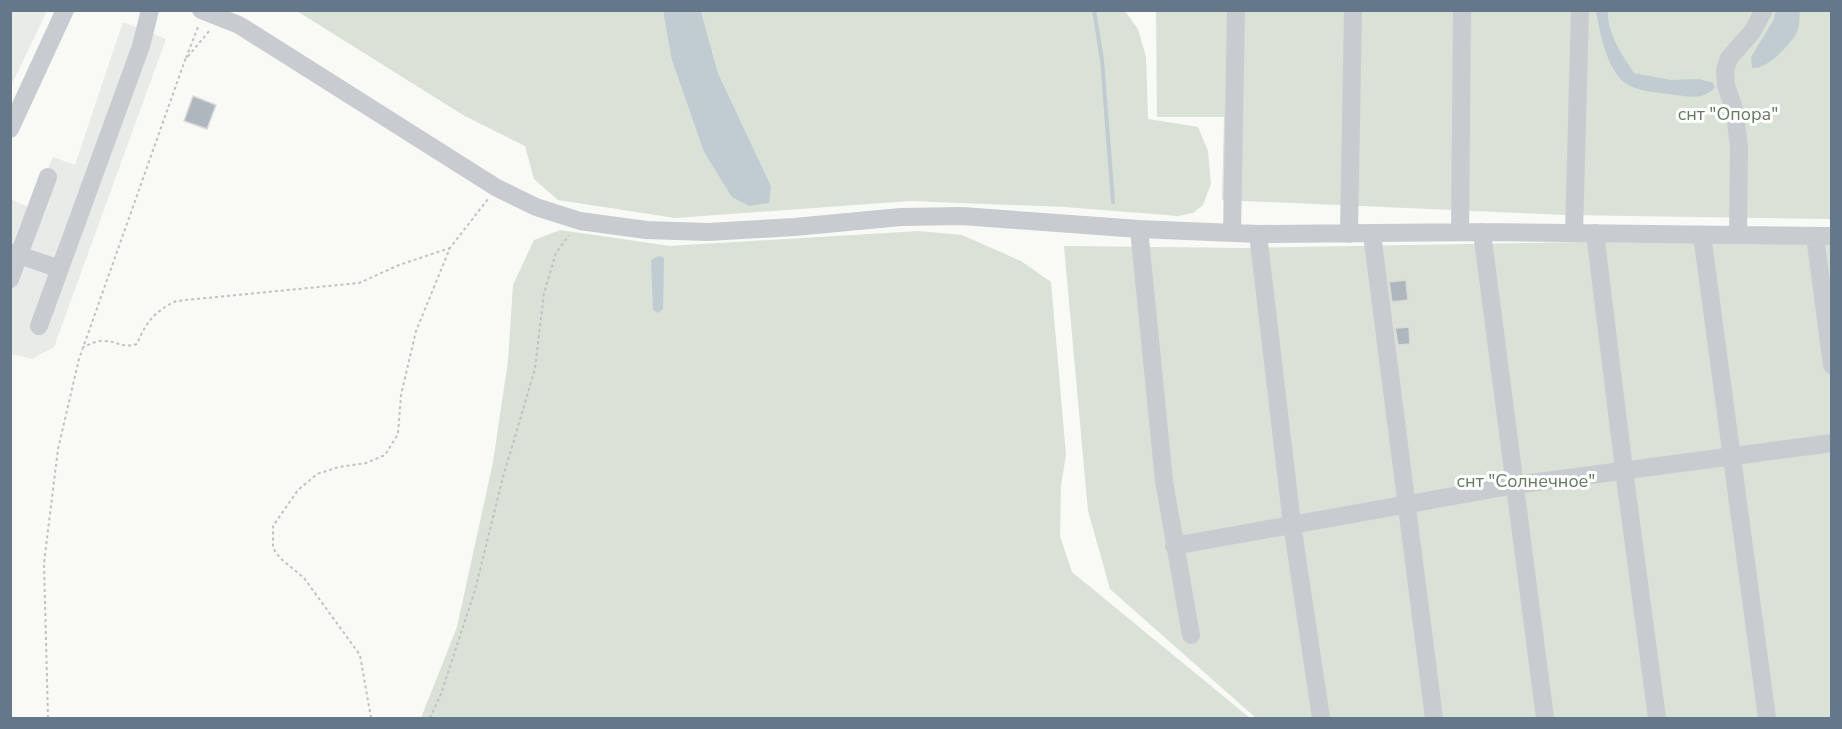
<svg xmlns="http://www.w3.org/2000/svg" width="1842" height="729" font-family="'Nunito Sans',sans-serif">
<rect width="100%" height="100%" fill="#f9f9f6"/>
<path fill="#e9ebe9" d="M 11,10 L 47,11 L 11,86 L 10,11 Z
M 123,22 L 166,39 L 54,347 L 32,359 L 11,354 L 10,199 L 31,208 L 53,157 L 75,165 Z"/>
<path fill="#dae1d6" d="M 297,11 L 663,11 L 671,57 L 771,186 L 718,73 L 701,11 L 1125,11 L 1138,29 L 1146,57 L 1148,119 L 1198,127 L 1208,151 L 1211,184 L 1203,205 L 1193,213 L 1178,216 L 1065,207 L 910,201 L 675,218 L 558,200 L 534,179 L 525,146 L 463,115 Z
M 1156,11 L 1831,11 L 1831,219 L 1567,215 L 1222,200 L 1224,117 L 1157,117 Z
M 560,230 L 670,246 L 919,231 L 962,235 L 1021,261 L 1051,282 L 1066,455 L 1061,485 L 1060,536 L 1072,572 L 1250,718 L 421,718 L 457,627 L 493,462 L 508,361 L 513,285 L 534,240 Z
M 1585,242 L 1831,243 L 1831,718 L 1256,718 L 1110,589 L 1088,511 L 1064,246 L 1247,248 Z"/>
<path fill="#c1ccd2" d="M 663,11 L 701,11 L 718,73 L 771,186 L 769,203 L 749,206 L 732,197 L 704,152 L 671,57 Z
M 1596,11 L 1608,11 C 1607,33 1622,55 1634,73 L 1671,80 L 1700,79 L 1713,83 L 1715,87 C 1704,100 1691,97 1676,95 C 1661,93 1644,92 1630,86 C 1607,75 1600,32 1596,11 Z
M 1776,11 L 1800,11 C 1799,18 1800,28 1796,34 C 1789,46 1766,70 1752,68 L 1751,57 L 1773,21 Z
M 659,256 L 664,258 L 663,309 L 658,313 L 653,310 L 651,262 L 652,259 Z"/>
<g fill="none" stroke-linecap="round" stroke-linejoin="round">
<path stroke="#c1ccd2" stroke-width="4" d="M 1094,10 L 1102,60 L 1113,202"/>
</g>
<path fill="#aeb7be" stroke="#dadbd8" stroke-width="1.5" d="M 193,96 L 216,105 L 207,129 L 184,121 Z
M 1406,280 L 1408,300 L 1392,302 L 1389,282 Z
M 1409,327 L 1410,344 L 1398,345 L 1395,328 Z"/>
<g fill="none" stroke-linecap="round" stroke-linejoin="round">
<path stroke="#bfc2c4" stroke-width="2" stroke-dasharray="3 3" stroke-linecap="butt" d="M 186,58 L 198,27
M 82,348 C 88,345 95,341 102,341 C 116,340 121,349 137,344 C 146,322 154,312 176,301 L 359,283 L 399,265 L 450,248
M 48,718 L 44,563 L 58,449 L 79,359 L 185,60 L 210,30
M 371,718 L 360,655 L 304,578 L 280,558 L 273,548 L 273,526 L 298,490 L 317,474 L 339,467 L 366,463 L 385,455 L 398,434 L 401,395 L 416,331 L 450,248 L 488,199
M 430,718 L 441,694 L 475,590 L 503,477 L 535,369 L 544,293 L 556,253 L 569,235"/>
<path stroke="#c8ccd0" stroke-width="18" d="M 201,10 L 239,25 L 497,188 L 536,207 L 580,221 L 646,230 L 708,232 L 794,227 L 901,217 L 962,216 L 1139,229 L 1258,234 L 1482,232 L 1832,236
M 10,129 L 65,10
M 1139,229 L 1164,481 L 1191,635
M 1460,232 L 1462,10
M 1482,232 L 1545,718
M 1232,233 L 1236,10
M 1574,233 L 1580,10
M 1595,233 L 1624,470 L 1657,718
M 1258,234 L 1292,524 L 1321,718
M 1349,234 L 1353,10
M 1372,234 L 1434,718
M 1702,235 L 1767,718
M 1738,235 L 1739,148 L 1735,112 L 1726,85 L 1725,71 L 1729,58 L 1752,32 L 1764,10
M 1815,236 L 1832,365
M 10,252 L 60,269
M 10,279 L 48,177
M 39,326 L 141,46 L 150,10
M 1174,546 L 1515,485 L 1832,443"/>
</g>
<g text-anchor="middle" stroke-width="6" stroke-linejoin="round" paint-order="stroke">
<g font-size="18" fill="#657a60" stroke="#fff">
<text x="1728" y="120">снт "Опора"</text>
<text x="1526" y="487">снт "Солнечное"</text>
</g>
</g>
<rect width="1842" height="729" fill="none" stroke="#65788a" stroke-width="24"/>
</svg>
